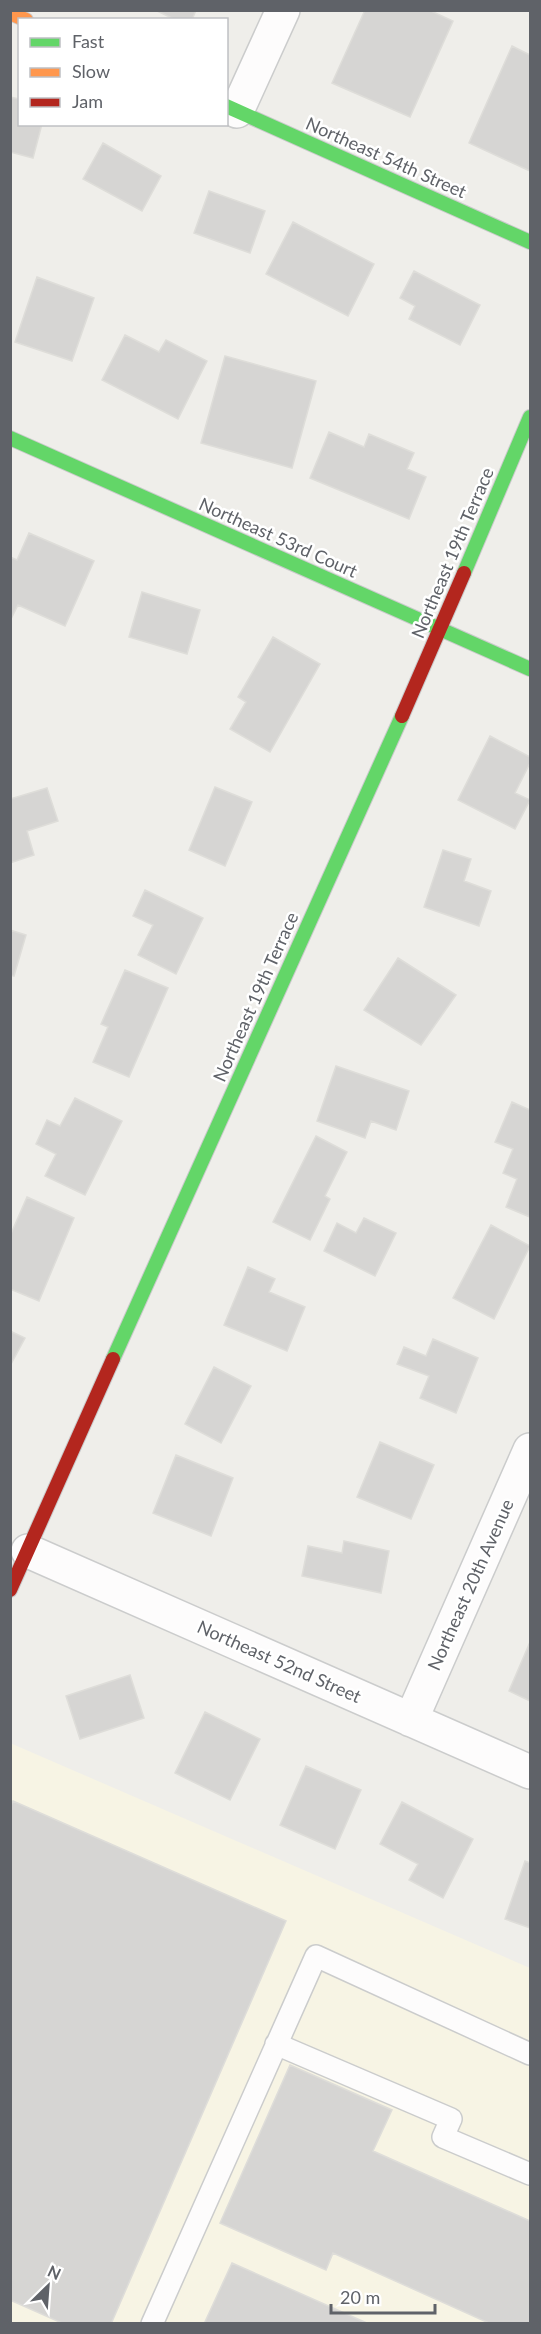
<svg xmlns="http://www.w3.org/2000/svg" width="541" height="2334" font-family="Lato,sans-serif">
<rect width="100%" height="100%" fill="#efeeea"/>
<path fill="#f7f4e4" d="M 10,1743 L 530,1968 L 530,2323 L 11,2323 Z"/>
<path fill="#d6d5d3" stroke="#deddd9" stroke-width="1.5" d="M 155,10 L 196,10 L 192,20 L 176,20 Z
M 365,10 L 429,10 L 453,21 L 410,117 L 332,83 Z
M 512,46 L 530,55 L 530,171 L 469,143 Z
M 10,97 L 20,99 L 20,124 L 42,124 L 33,158 L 10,152 Z
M 103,143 L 161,176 L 142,211 L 83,179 Z
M 209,191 L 265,211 L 250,253 L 194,233 Z
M 293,222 L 374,264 L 348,316 L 266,274 Z
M 414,271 L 480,305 L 460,345 L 409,319 L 415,306 L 400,298 Z
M 37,277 L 94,298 L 72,361 L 15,342 Z
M 125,335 L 159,352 L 166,340 L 207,361 L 178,419 L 102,380 Z
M 225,356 L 316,381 L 292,468 L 201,443 Z
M 329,432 L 364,447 L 369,434 L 414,453 L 407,469 L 426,477 L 409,519 L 310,478 Z
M 29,533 L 94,561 L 65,626 L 18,605 L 10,621 L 10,557 L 17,560 Z
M 142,592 L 200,610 L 187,654 L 129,637 Z
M 273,637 L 320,664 L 270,752 L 230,729 L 246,702 L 238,697 Z
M 490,736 L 530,757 L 530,763 L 515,793 L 530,800 L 515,829 L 458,800 Z
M 215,787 L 252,802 L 225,866 L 189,850 Z
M 47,788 L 58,821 L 27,831 L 34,855 L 10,863 L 10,799 Z
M 443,850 L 471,859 L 464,881 L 491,891 L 479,926 L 424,907 Z
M 145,890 L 203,918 L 176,974 L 138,955 L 153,925 L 133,916 Z
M 10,930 L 26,935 L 14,976 L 10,975 Z
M 398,958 L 456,995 L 421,1045 L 364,1010 Z
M 125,970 L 168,988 L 129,1077 L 93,1062 L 108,1027 L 101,1024 Z
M 336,1066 L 409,1091 L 396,1130 L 371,1121 L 365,1138 L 317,1121 Z
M 75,1098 L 122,1121 L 85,1195 L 45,1176 L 56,1154 L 36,1144 L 47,1120 L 60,1126 Z
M 512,1102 L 530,1110 L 530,1217 L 506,1207 L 517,1179 L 503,1173 L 513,1149 L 495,1142 Z
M 316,1136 L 347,1152 L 325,1196 L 330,1199 L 310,1240 L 273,1222 Z
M 27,1197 L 74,1218 L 39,1301 L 10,1289 L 10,1236 Z
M 364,1218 L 396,1233 L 375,1276 L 324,1251 L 337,1223 L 356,1233 Z
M 491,1225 L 530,1246 L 494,1319 L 453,1298 Z
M 248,1267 L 275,1279 L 269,1292 L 305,1307 L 287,1351 L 224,1325 Z
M 10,1331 L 25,1338 L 10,1366 Z
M 433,1339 L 478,1358 L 456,1413 L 420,1398 L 429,1376 L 397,1364 L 404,1347 L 426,1356 Z
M 214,1367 L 251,1386 L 221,1443 L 185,1424 Z
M 380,1442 L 434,1465 L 411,1519 L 357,1497 Z
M 176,1455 L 233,1478 L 211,1536 L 153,1513 Z
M 344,1541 L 389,1551 L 381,1593 L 302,1576 L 308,1546 L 342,1553 Z
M 530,1642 L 530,1701 L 509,1691 Z
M 130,1675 L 144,1718 L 80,1739 L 66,1696 Z
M 205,1712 L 260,1739 L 230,1800 L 175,1773 Z
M 306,1766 L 361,1790 L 335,1849 L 280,1825 Z
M 13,1801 L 286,1921 L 111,2324 L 64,2324 L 10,2300 L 10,1808 Z
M 402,1802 L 473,1839 L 443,1898 L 409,1880 L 418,1864 L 380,1844 Z
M 525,1861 L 530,1863 L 530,1928 L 505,1919 Z
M 290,2065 L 392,2110 L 373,2151 L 530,2221 L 530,2324 L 491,2324 L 333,2253 L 326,2270 L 220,2223 Z
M 232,2263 L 369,2324 L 204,2324 Z"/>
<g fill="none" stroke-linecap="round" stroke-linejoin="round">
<defs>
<path id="lane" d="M 276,2044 L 451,2119 L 443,2137 L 530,2174
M 152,2324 L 316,1956 L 530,2054"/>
<path id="street" d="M 237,111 L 283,10
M 28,1551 L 530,1772
M 411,1720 L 530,1450"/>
<path id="fast" d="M 226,106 L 530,242
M 10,438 L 530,669
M 464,573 L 530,417
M 113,1359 L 402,716"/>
<path id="slow" d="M 10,13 L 26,20"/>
<path id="jam" d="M 402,716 L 464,573
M 10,1590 L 113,1359"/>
</defs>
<use href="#lane" stroke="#cbcccc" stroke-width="24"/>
<use href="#street" stroke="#cbcccc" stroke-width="36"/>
<use href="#fast" stroke="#cacacb" stroke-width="16"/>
<use href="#slow" stroke="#cacacb" stroke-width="16"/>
<use href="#jam" stroke="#cacacb" stroke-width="16"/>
<use href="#lane" stroke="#fdfcfc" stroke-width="21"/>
<use href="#street" stroke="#fdfcfc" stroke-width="33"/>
<use href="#fast" stroke="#63d668" stroke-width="14"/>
<use href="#slow" stroke="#ff974d" stroke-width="14"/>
<use href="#jam" stroke="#b3261e" stroke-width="14"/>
</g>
<g text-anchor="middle" stroke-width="5" stroke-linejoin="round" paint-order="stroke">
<g font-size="18" fill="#5f6268" stroke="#fff">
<text transform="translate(386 158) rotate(24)" y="6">Northeast 54th Street</text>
<text transform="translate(278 538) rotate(24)" y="6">Northeast 53rd Court</text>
<text transform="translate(453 553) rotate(-67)" y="6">Northeast 19th Terrace</text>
<text transform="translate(256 997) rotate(-66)" y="6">Northeast 19th Terrace</text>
<text transform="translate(471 1585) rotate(-66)" y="6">Northeast 20th Avenue</text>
<text transform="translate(279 1662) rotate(24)" y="6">Northeast 52nd Street</text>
</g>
</g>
<rect width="541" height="2334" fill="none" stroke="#5f6268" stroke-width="24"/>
<rect x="18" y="18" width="210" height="108" fill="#ffffff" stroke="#bfc0c3" stroke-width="1.5"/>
<rect x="30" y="38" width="30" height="9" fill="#63d668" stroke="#bfc0c3" stroke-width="1.5"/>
<text x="72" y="48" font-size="18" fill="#5f6268">Fast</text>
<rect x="30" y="68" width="30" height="9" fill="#ff974d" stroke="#bfc0c3" stroke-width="1.5"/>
<text x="72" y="78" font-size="18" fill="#5f6268">Slow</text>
<rect x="30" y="98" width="30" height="9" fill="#b3261e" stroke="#bfc0c3" stroke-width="1.5"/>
<text x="72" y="108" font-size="18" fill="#5f6268">Jam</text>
<g transform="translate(48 2286) rotate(25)" stroke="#ffffff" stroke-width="4.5" paint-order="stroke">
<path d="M0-4.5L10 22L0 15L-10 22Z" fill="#5f6268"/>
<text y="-9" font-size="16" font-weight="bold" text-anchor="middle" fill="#5f6268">N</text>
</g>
<path d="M331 2304v9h104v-9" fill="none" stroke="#5f6268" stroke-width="3"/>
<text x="340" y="2304" font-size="18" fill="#5f6268" stroke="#ffffff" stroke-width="4.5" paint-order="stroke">20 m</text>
</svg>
